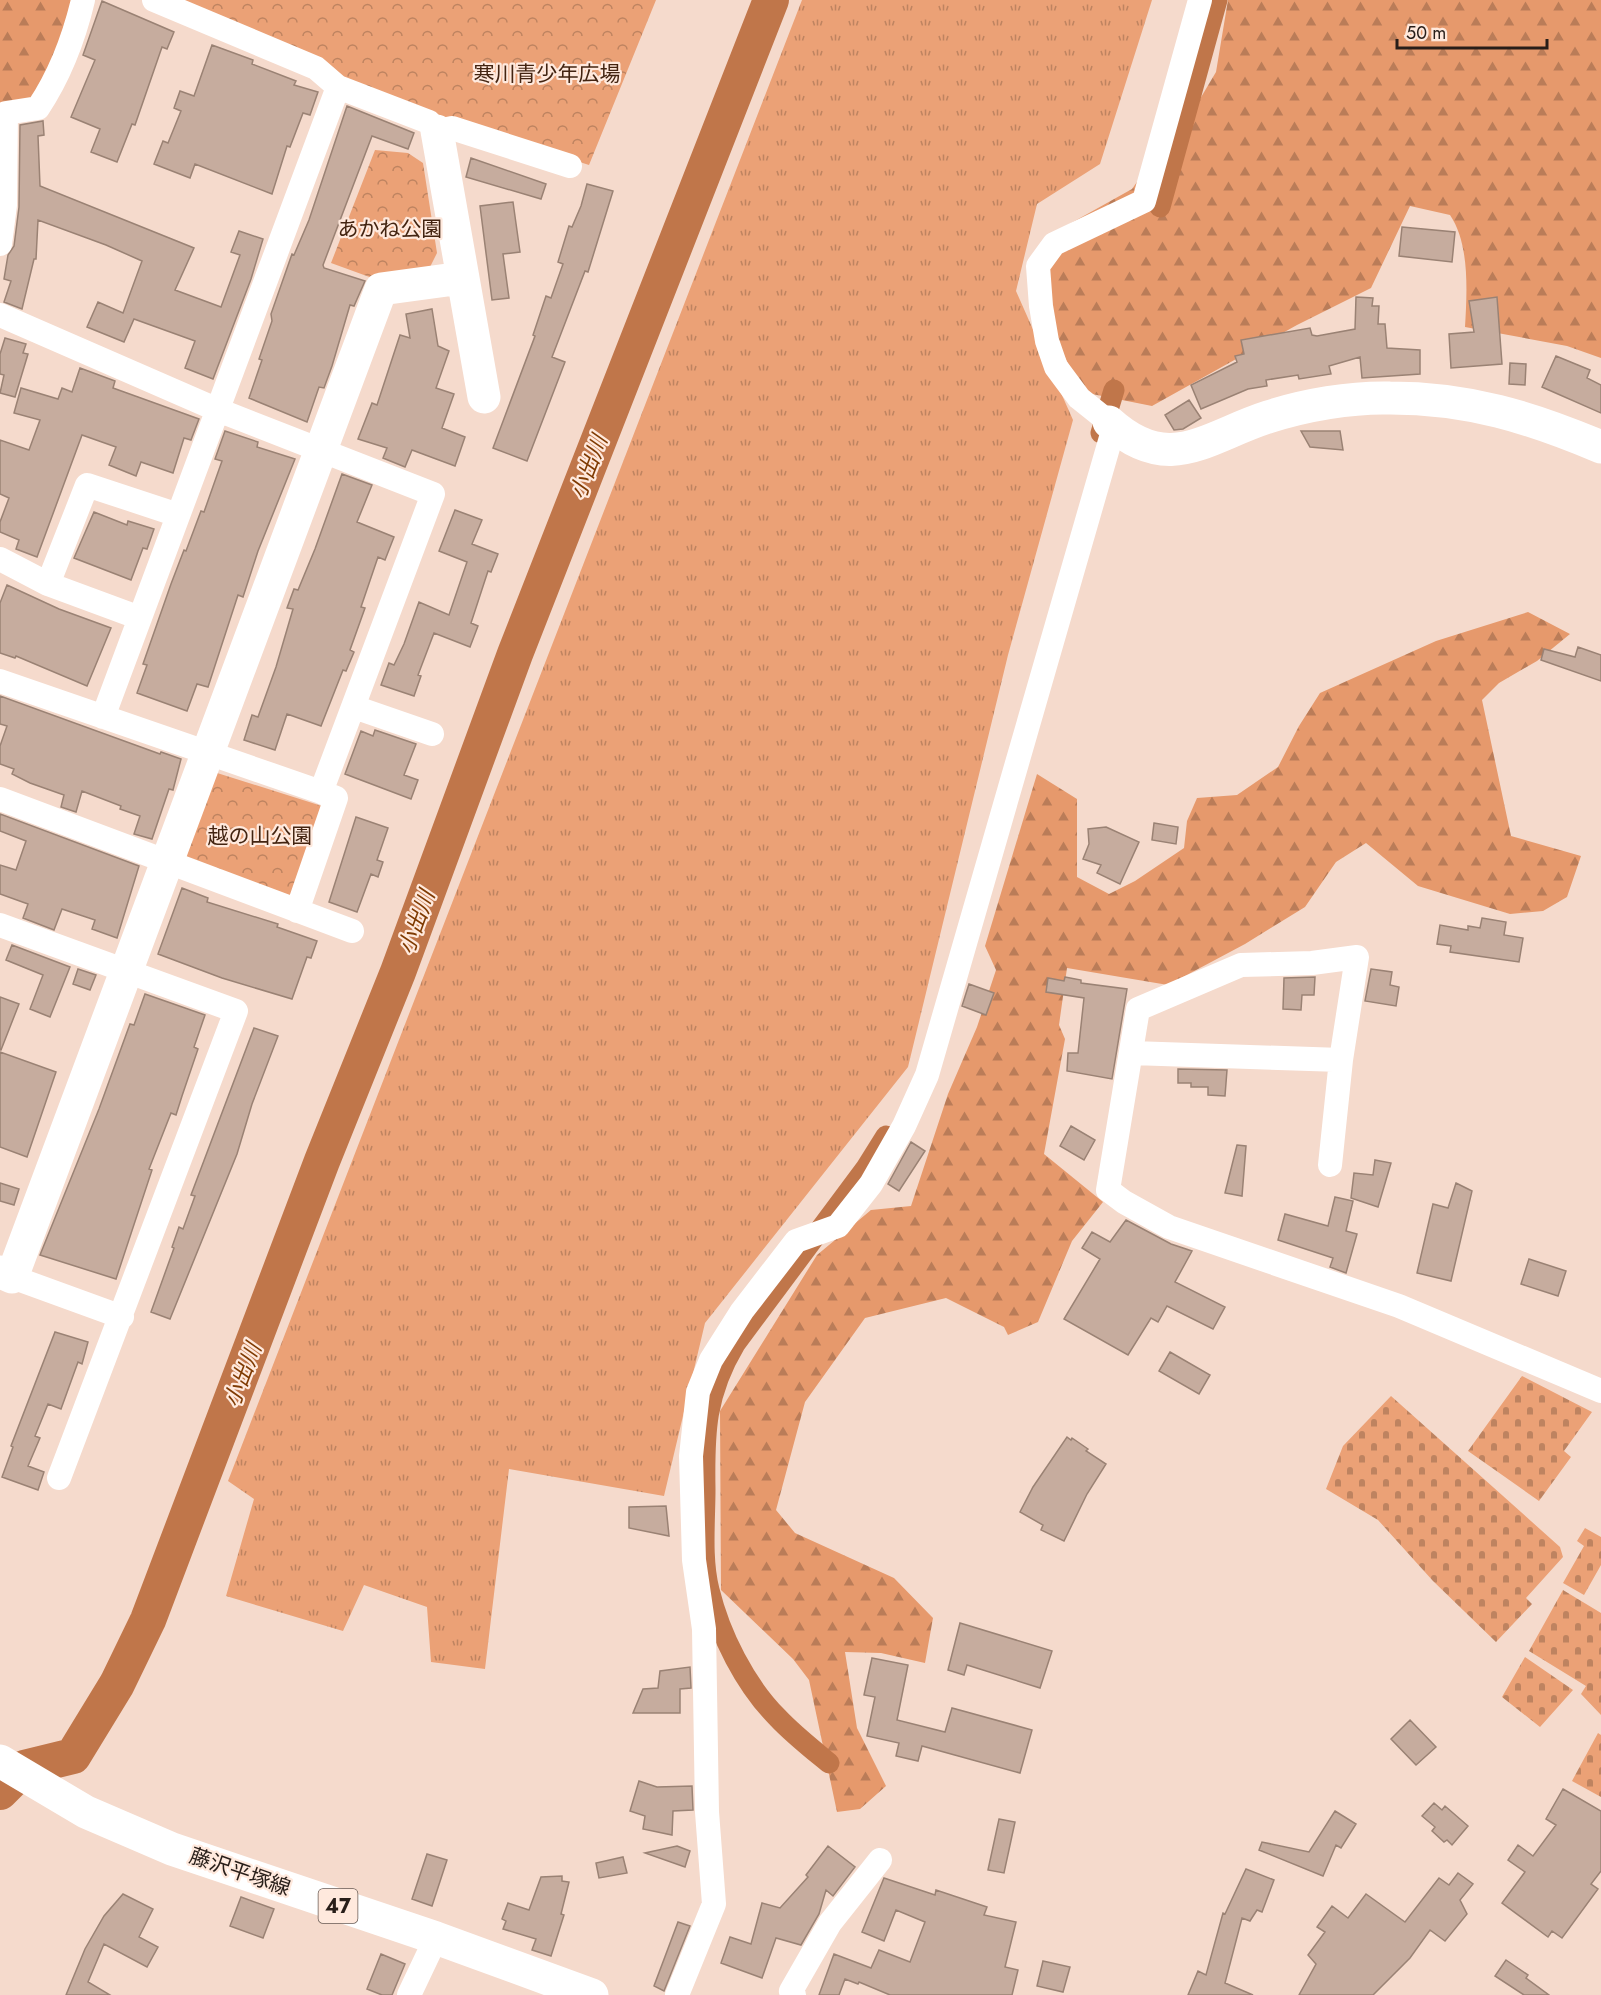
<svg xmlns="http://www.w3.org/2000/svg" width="1601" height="1995" font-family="Jost,'Noto Sans JP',sans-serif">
<defs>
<pattern id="grass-tufts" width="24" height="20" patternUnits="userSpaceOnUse" patternTransform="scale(1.5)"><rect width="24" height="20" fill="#eba176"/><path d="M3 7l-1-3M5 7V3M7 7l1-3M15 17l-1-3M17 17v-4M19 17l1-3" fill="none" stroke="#be8360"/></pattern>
<pattern id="forest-firs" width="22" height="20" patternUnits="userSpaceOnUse" patternTransform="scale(1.5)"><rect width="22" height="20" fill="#e6996c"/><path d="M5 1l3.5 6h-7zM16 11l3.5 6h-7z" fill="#ba7c58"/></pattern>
<pattern id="cemetery-stones" width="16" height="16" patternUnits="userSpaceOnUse" patternTransform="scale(1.5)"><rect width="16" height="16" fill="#eba176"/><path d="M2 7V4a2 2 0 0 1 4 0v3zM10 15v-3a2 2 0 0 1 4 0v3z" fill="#be8360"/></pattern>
<pattern id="park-crowns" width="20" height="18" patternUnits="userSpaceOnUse" patternTransform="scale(1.5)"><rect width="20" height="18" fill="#eba176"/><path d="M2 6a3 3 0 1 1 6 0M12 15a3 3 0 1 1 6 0" fill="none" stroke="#be8360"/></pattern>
</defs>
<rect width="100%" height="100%" fill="#f5dacc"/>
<path fill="url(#grass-tufts)" d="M 802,0 L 1152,0 L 1100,164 L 1037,204 L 1016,291 L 1073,420 L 1008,655 L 908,1067 L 705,1323 L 664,1496 L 509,1469 L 485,1669 L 431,1662 L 427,1607 L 364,1585 L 343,1631 L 226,1596 L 254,1499 L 228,1481 Z"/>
<path fill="url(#forest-firs)" d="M 0,0 L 72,0 L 46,85 L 35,101 L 0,110 Z
M 1228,0 L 1601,0 L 1601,358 L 1567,346 L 1465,327 C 1467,293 1470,244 1450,215 L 1410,206 L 1371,288 L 1297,325 L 1152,406 L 1082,392 L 1058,343 L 1047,275 L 1055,232 L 1132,189 L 1178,124 L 1197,104 L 1216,72 Z
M 1528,612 L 1570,634 L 1537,661 L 1499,683 L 1482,700 L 1511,836 L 1581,856 L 1567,897 L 1543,911 L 1510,914 L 1418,886 L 1366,843 L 1336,862 L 1305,907 L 1245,944 L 1168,985 L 1067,968 L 1059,1025 L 1065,1039 L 1044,1154 L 1103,1202 L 1072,1241 L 1038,1322 L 1008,1335 L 1004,1327 L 946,1298 L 865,1318 L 805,1402 L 776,1510 L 795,1533 L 894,1578 L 933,1618 L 925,1663 L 881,1653 L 845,1652 L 857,1728 L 886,1786 L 860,1809 L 837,1812 L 809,1680 L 793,1659 L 721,1590 L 720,1411 L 817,1255 L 871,1210 L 911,1206 L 948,1094 L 977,1027 L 996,970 L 985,946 L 1037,774 L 1077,799 L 1077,877 L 1109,894 L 1135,881 L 1184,848 L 1187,821 L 1197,798 L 1237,795 L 1278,767 L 1299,726 L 1320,693 L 1436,641 Z"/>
<path fill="url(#cemetery-stones)" d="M 1522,1376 L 1592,1412 L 1564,1451 L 1571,1457 L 1539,1501 L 1468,1451 Z
M 1391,1396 L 1560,1547 L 1563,1557 L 1526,1598 L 1532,1604 L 1496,1642 L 1433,1581 L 1378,1520 L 1326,1489 L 1343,1446 Z
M 1585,1528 L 1601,1537 L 1601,1565 L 1584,1595 L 1563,1583 L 1584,1546 L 1577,1541 Z
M 1563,1590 L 1601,1613 L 1601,1715 L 1581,1694 L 1586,1686 L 1529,1651 Z
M 1525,1657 L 1573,1690 L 1540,1727 L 1502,1697 Z
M 1598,1733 L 1601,1735 L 1601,1797 L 1572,1781 Z"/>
<path fill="url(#park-crowns)" d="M 176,0 L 656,0 L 589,165 L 439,117 L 344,79 Z
M 375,150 L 408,153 L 423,163 L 437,253 L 428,271 L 375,279 L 331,263 Z
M 214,772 L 325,807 L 292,897 L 179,858 Z"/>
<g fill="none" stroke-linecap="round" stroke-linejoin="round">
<path stroke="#c0764a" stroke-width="21" d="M 1160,207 L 1217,0
M 1101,433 L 1114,390
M 829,1763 C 812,1749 793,1734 778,1718 C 745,1685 720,1635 709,1590 C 701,1558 705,1522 705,1489 C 704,1433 705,1394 735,1344 L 866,1168 L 886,1136"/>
<path stroke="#c0764a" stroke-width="36" d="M 0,1792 L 24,1768 L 73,1756 L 117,1684 L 148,1620 L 322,1161 L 398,972 L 515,654 L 771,0"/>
</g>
<path fill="#c6ac9e" stroke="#9a8274" stroke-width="1.5" d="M 102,1 L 174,32 L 167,49 L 162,47 L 135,125 L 132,124 L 117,162 L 91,152 L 100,129 L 71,117 L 95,60 L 83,55 Z
M 212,45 L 253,60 L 252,64 L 296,81 L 294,85 L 318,92 L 310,115 L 303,113 L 290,147 L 287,146 L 272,194 L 195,164 L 190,178 L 154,164 L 163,141 L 168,143 L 181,111 L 174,108 L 180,91 L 194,96 Z
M 347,106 L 414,133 L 408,149 L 372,136 L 323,265 L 324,268 L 365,281 L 354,306 L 350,305 L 332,366 L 324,388 L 319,387 L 307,422 L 249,398 L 262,360 L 259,359 L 272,321 L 271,314 L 292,254 L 294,255 L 309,220 Z
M 43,121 L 44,135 L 38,136 L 40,186 L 194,248 L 175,290 L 221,307 L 240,255 L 231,252 L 239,231 L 263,239 L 251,279 L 213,379 L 185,368 L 195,341 L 134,319 L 124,342 L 87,327 L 98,302 L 123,313 L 142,261 L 106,245 L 38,220 L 36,259 L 34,259 L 22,309 L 4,302 L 11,281 L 4,279 L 8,255 L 14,246 L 19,207 L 20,125 Z
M 471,158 L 546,184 L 541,199 L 466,177 Z
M 587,184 L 613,191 L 588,272 L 585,271 L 552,357 L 565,362 L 527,461 L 493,448 L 535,336 L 533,335 L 546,296 L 551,298 L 563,264 L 558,262 L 569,226 L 572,227 L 581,206 Z
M 513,202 L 520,252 L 503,254 L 509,298 L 492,300 L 480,206 Z
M 1402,227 L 1455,232 L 1452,262 L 1399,256 Z
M 1356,297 L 1373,298 L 1372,306 L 1379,306 L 1378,324 L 1385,324 L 1387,348 L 1420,350 L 1420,374 L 1362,378 L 1360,357 L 1329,366 L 1331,374 L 1299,379 L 1298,375 L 1266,380 L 1267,386 L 1248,389 L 1201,409 L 1191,385 L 1237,362 L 1235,356 L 1244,354 L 1241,340 L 1310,328 L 1312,335 L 1317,336 L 1355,329 Z
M 1497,297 L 1502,364 L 1451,368 L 1449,334 L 1474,332 L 1469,301 Z
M 432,309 L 438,346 L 449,351 L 436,388 L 454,394 L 442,428 L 465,437 L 455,466 L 412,450 L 405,467 L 383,458 L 387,448 L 358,439 L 372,403 L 377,405 L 400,335 L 410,338 L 406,314 Z
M 5,338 L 26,344 L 23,353 L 28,354 L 15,397 L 0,393 L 4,375 L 0,374 L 0,354 Z
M 1556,356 L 1590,370 L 1587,378 L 1601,385 L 1601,413 L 1542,387 Z
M 1510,363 L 1526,364 L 1525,385 L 1509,384 Z
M 80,368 L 115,381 L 113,388 L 199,419 L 191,440 L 184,438 L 173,473 L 141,462 L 136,476 L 109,465 L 116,447 L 82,435 L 37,557 L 16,549 L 19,540 L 0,532 L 0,522 L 9,498 L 0,494 L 0,440 L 29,450 L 40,420 L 14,413 L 21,388 L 58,399 L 62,388 L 72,392 Z
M 1189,400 L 1201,418 L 1183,429 L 1174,430 L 1165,415 Z
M 225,431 L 258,442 L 257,447 L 295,459 L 258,551 L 243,597 L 238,595 L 208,687 L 197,684 L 187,711 L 137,693 L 147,665 L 143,664 L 171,584 L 184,550 L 186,551 L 201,511 L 204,512 L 222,461 L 215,459 Z
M 1301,431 L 1340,431 L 1343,450 L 1310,447 Z
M 342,474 L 372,485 L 357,522 L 394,537 L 385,560 L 378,557 L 361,607 L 365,608 L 350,650 L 354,652 L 346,671 L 343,670 L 321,726 L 287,714 L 275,750 L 244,740 L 252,715 L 258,717 L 276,667 L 293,609 L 287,608 L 294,589 L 298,590 L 315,549 Z
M 455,510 L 482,520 L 472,544 L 498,554 L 491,572 L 488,571 L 471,623 L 478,626 L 470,647 L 434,633 L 418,675 L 421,676 L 414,696 L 381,685 L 389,663 L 394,665 L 404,644 L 419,602 L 449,615 L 467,562 L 439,551 Z
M 94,512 L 127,525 L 128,521 L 154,529 L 147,549 L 143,548 L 131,580 L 74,558 Z
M 7,585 L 59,609 L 111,628 L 87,686 L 16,656 L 15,658 L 0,653 L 0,603 Z
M 1578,647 L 1601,655 L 1601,681 L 1541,660 L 1544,649 L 1575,657 Z
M 0,696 L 160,754 L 161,752 L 181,759 L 173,790 L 169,789 L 152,839 L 134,834 L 140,816 L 120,809 L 121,806 L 82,791 L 76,812 L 61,807 L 64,795 L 30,783 L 12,774 L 14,769 L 0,764 L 0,746 L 7,726 L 0,724 Z
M 375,730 L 416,744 L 404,775 L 418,780 L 411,799 L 345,774 L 361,731 L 373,736 Z
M 0,814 L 139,866 L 117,938 L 92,929 L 95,920 L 62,909 L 54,930 L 23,918 L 28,904 L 0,894 L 0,865 L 16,870 L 26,841 L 0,831 Z
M 356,817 L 388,828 L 377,860 L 383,862 L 378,877 L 371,874 L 357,912 L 329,902 Z
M 1154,823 L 1178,827 L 1176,844 L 1152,840 Z
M 1106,827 L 1139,842 L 1120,884 L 1097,873 L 1101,865 L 1083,859 L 1089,844 L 1088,829 Z
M 182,888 L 208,898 L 207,902 L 278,924 L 277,927 L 317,941 L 311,958 L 307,957 L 292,999 L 222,978 L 158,954 Z
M 1482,918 L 1506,922 L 1504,935 L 1523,938 L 1519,962 L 1450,952 L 1451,946 L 1437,944 L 1440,925 L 1468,930 L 1468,926 L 1480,928 Z
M 12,945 L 70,967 L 50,1017 L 30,1009 L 43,975 L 6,960 Z
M 78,969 L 96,975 L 90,990 L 73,984 Z
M 1371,969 L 1392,972 L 1390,985 L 1399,987 L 1396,1006 L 1365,1001 Z
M 1065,977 L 1081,980 L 1081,983 L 1127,989 L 1112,1079 L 1067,1071 L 1068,1053 L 1078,1053 L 1084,998 L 1046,992 L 1048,978 L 1064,981 Z
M 1315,977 L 1314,995 L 1302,995 L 1301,1010 L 1283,1009 L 1284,978 Z
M 969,984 L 994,993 L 986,1015 L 962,1006 Z
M 145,994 L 205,1015 L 194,1047 L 198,1049 L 182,1096 L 176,1115 L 171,1113 L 149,1169 L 152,1170 L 116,1279 L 40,1255 L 99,1109 L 130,1024 L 134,1025 Z
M 0,997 L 19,1004 L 1,1050 L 0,1050 Z
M 254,1028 L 278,1036 L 252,1104 L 237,1154 L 170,1319 L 151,1312 L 174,1248 L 172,1247 L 179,1227 L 183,1229 L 195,1196 L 191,1195 Z
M 0,1052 L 56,1072 L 27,1157 L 0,1147 Z
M 1178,1069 L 1227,1070 L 1225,1096 L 1208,1095 L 1208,1087 L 1191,1087 L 1191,1083 L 1178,1083 Z
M 1071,1126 L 1095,1140 L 1084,1160 L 1060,1146 Z
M 911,1142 L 925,1151 L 899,1191 L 888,1184 Z
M 1237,1145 L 1246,1146 L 1242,1196 L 1225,1193 Z
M 1375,1160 L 1391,1163 L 1378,1207 L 1351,1198 L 1354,1173 L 1373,1175 Z
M 0,1183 L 19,1189 L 14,1205 L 0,1201 Z
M 1456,1183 L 1472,1191 L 1451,1281 L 1417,1273 L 1433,1204 L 1448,1208 Z
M 1335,1197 L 1353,1201 L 1346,1231 L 1357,1234 L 1346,1273 L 1330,1267 L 1333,1258 L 1278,1240 L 1285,1214 L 1328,1226 Z
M 1126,1220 L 1171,1244 L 1192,1251 L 1175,1282 L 1225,1307 L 1213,1329 L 1167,1306 L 1158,1322 L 1151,1318 L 1128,1355 L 1064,1319 L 1100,1259 L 1082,1248 L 1092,1232 L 1110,1242 Z
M 1529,1259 L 1566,1271 L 1558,1296 L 1521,1284 Z
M 55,1332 L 88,1342 L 82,1364 L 78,1362 L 61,1409 L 48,1404 L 35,1436 L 40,1438 L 28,1466 L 44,1472 L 38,1490 L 2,1477 L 13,1447 L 11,1446 Z
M 1170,1352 L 1210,1375 L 1199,1394 L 1159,1371 Z
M 1067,1437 L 1071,1440 L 1072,1438 L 1088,1449 L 1086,1451 L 1106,1464 L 1087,1494 L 1064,1541 L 1041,1530 L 1043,1525 L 1020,1512 L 1033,1487 Z
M 666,1506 L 669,1536 L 629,1528 L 629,1507 Z
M 960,1623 L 1052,1651 L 1040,1688 L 967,1665 L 964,1675 L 948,1670 Z
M 872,1658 L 908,1665 L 897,1720 L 945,1732 L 952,1708 L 1032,1730 L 1020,1773 L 922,1746 L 918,1761 L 896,1756 L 899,1743 L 867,1736 L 875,1697 L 864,1695 Z
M 690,1667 L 691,1688 L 680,1689 L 680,1713 L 633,1713 L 643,1689 L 658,1688 L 660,1671 Z
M 1410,1720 L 1436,1747 L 1416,1765 L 1391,1739 Z
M 639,1781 L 657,1787 L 692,1786 L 693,1810 L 673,1811 L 672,1835 L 643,1829 L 645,1816 L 630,1811 Z
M 1563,1789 L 1601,1811 L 1601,1871 L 1591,1884 L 1598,1889 L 1562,1938 L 1552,1931 L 1548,1937 L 1502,1903 L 1525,1872 L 1508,1860 L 1518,1845 L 1533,1856 L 1556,1825 L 1546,1819 Z
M 1434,1803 L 1442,1810 L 1445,1806 L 1468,1826 L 1452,1845 L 1447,1840 L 1444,1842 L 1432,1831 L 1435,1827 L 1422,1816 Z
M 1335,1811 L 1356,1824 L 1341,1848 L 1336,1845 L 1323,1876 L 1259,1850 L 1262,1842 L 1309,1852 Z
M 999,1819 L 1015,1822 L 1004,1873 L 988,1870 Z
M 677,1846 L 690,1851 L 685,1867 L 645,1853 Z
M 828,1846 L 855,1867 L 833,1896 L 826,1890 L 819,1914 L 801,1945 L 776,1938 L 762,1978 L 721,1963 L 730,1937 L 751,1944 L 762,1903 L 780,1908 L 808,1877 L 806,1875 Z
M 427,1854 L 447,1860 L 432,1906 L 412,1899 Z
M 623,1857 L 627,1873 L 599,1878 L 596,1863 Z
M 1246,1869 L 1274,1880 L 1262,1912 L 1257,1910 L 1250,1921 L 1242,1918 L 1225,1983 L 1253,1995 L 1188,1995 L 1198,1971 L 1206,1975 L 1223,1913 L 1225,1914 Z
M 1458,1873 L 1473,1884 L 1460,1900 L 1467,1914 L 1445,1941 L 1430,1930 L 1410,1958 L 1373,1995 L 1299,1995 L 1316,1964 L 1308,1955 L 1325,1932 L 1317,1927 L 1332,1906 L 1348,1918 L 1366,1894 L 1405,1922 L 1439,1878 L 1449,1885 Z
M 562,1876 L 562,1881 L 569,1882 L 561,1914 L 564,1915 L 551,1956 L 532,1950 L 536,1939 L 503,1929 L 506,1921 L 502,1919 L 508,1903 L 529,1910 L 541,1877 Z
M 884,1878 L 935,1895 L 936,1890 L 987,1907 L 984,1915 L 1016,1922 L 1005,1967 L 1018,1970 L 1012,1995 L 890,1995 L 859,1982 L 858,1984 L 845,1979 L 839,1995 L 819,1995 L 834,1954 L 871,1968 L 879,1950 L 910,1962 L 925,1922 L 896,1910 L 884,1941 L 862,1932 Z
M 123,1894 L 153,1909 L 139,1937 L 158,1947 L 147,1967 L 104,1944 L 88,1982 L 110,1995 L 66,1995 L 85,1949 L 104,1916 Z
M 241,1897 L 274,1909 L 263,1938 L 230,1926 Z
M 678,1922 L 690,1926 L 664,1991 L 654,1986 Z
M 381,1954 L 405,1964 L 392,1995 L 382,1995 L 367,1989 Z
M 1506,1960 L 1528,1975 L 1526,1978 L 1549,1995 L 1524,1995 L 1495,1976 Z
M 1043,1961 L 1070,1967 L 1063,1992 L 1037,1986 Z"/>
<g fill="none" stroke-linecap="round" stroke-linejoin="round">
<path stroke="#fff" stroke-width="24" d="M 154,0 L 316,68 L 338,87 L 429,122 L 437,131 L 452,128 L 570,166
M 0,244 L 5,205 L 6,113 L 38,108 C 60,75 74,38 83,0
M 0,315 L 218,410 L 433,494 L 321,792 L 336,798 L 297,911
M 1109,422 L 1079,398 L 1056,367 L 1047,341 L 1041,306 L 1038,266 L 1054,244 L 1144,201 L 1200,0
M 0,559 L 48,584 L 140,618
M 48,584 L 87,485 L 178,515
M 0,681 L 321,792
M 354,707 L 432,734
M 103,717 L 338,87
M 0,799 L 352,931
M 0,925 L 236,1011 L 59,1478
M 1132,1053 L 1341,1060
M 1330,1165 L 1341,1060 L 1357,957 L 1312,963 L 1241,965 L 1138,1009 L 1108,1190 L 1124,1202 L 1169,1227 L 1399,1306 L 1601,1391
M 12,1277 L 122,1317
M 409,1995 L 436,1938
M 677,1995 L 714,1904 L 707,1812 L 704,1629 L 694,1560 L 691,1456 L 698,1392 L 711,1360 L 742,1311 L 796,1241 L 838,1226 L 871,1184 L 904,1126 L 927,1075 L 1114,427
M 794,1995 L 791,1991 L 830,1923 L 880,1860"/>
<path stroke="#fff" stroke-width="33" d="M 437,131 L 484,397
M 1109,422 C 1169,476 1206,437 1268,417 C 1305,405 1351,397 1390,398 C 1468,398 1530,417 1601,447
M 0,1272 L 12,1277 L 381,289 L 462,278"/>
<path stroke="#fff" stroke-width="33" d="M 0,1761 L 86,1812 L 172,1849 L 436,1938 L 592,1995"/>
</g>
<g text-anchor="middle" stroke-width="4.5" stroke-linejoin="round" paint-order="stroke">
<rect fill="#ffe9dd" stroke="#685b54" stroke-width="1.5" x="318.5" y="1889" width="39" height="34" rx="4.5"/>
<g font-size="20" font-weight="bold" fill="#281e19">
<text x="338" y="1913">47</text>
</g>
<g font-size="21" fill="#432411" stroke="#ffe9dd">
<text x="547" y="81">寒川青少年広場</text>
<text x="390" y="236">あかね公園</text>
<text x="260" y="843">越の山公園</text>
</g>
<g font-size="21" fill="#281e19" stroke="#ffe9dd">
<text transform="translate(240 1872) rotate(19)" y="7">藤沢平塚線</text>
</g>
<g font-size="22" font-style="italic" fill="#7f3a02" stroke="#ffe9dd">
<text transform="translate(588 467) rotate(-69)" y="8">小出川</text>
<text transform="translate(416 922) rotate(-70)" y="8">小出川</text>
<text transform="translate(242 1375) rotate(-69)" y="8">小出川</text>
</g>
</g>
<path d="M1397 39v9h150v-9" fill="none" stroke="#281e19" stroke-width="3"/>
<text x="1406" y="39" font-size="18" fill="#281e19" stroke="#ffe9dd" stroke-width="4.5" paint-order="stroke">50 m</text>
</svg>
